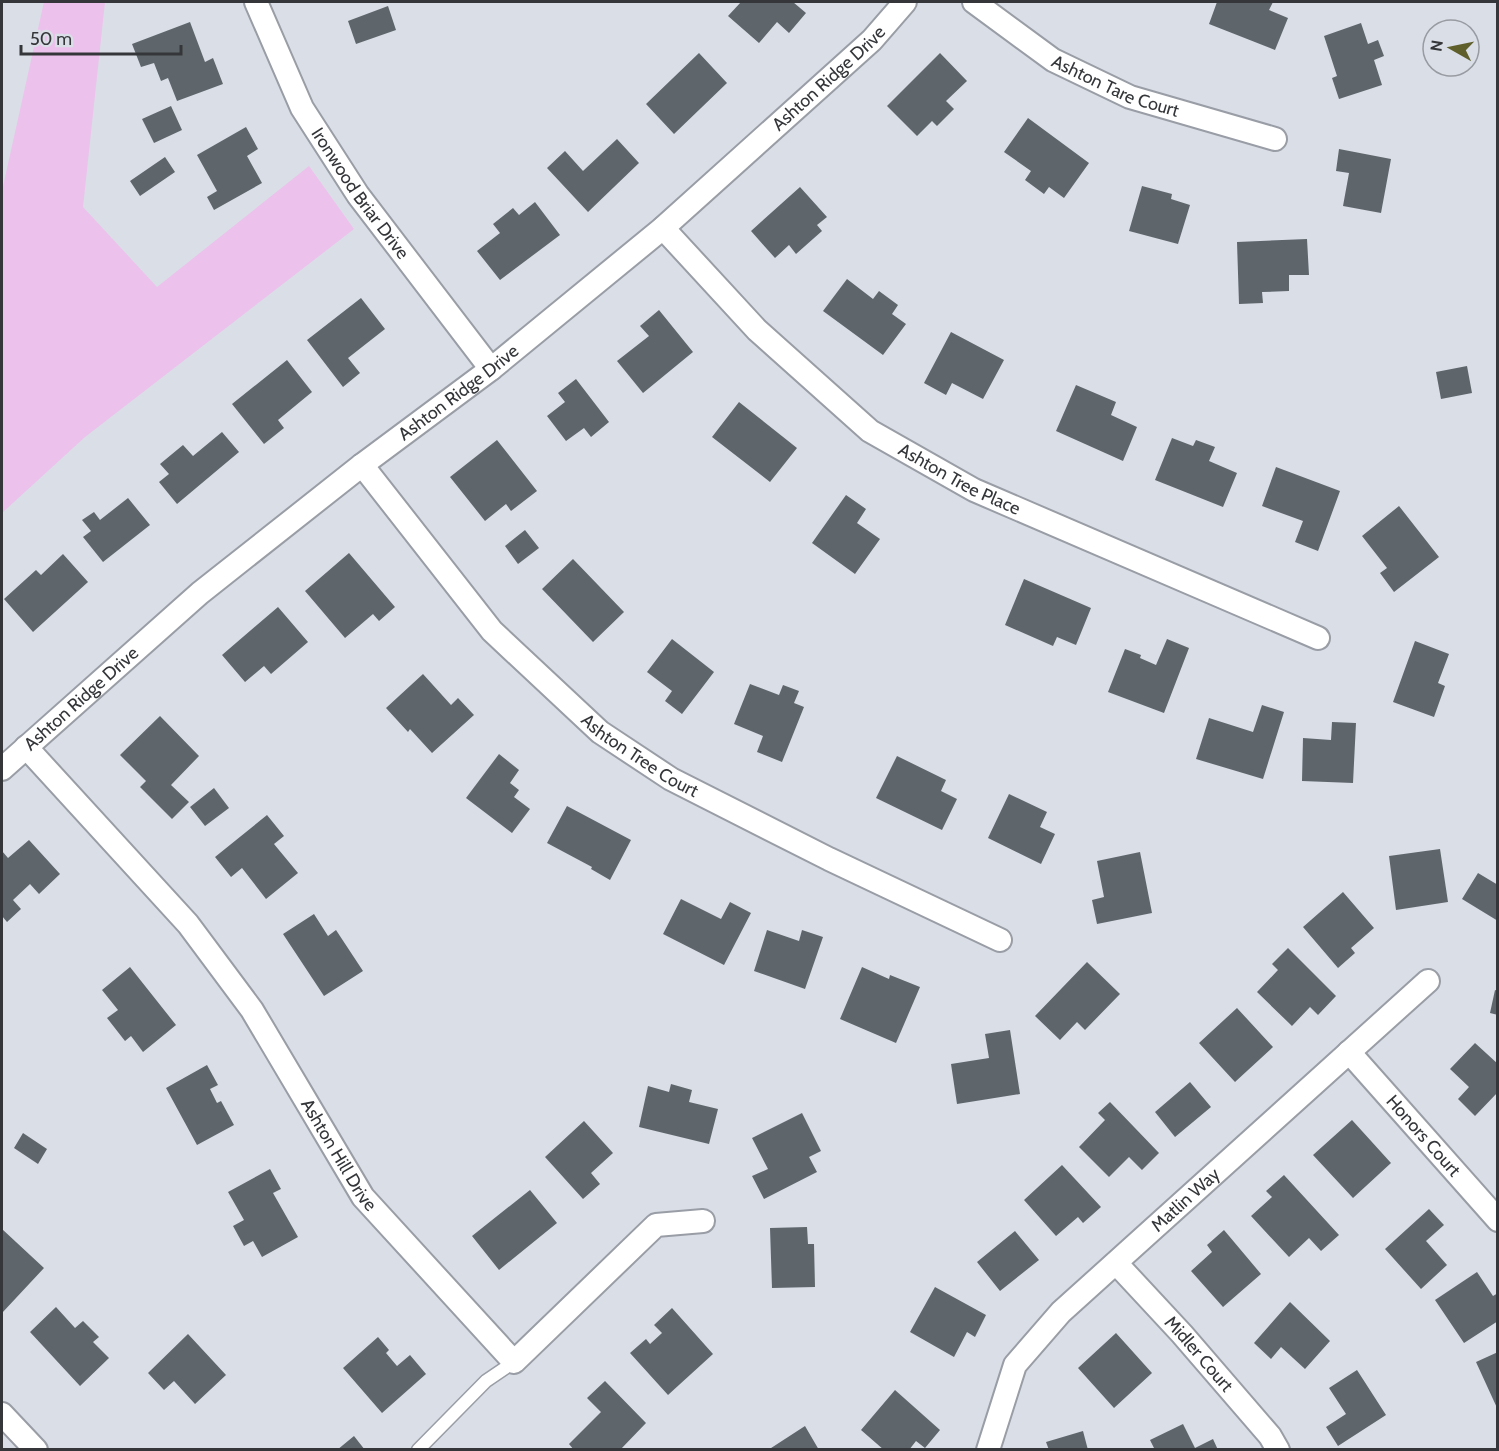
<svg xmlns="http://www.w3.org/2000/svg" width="1499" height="1451" font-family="Cabin,sans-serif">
<rect width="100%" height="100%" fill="#dadee7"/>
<path fill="#ecc1ec" d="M 44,2 L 105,2 L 83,207 L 157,287 L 309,166 L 354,229 L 85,437 L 2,513 L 2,191 Z"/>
<path fill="#5e666b" d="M 741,2 L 793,2 L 806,13 L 789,33 L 777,22 L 759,43 L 728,16 Z
M 1217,2 L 1273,2 L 1269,10 L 1288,18 L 1275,50 L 1209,24 Z
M 388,6 L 396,30 L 356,44 L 348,21 Z
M 190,22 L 205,62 L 213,58 L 223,84 L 177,101 L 168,78 L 161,81 L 154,63 L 141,67 L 132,44 Z
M 1361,23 L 1368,44 L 1378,40 L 1384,56 L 1374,60 L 1382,85 L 1339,99 L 1332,78 L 1337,76 L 1324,36 Z
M 699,53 L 727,83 L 674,134 L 646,104 Z
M 940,53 L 967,81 L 946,101 L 954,109 L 937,126 L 932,121 L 917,136 L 887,106 Z
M 171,106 L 182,130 L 154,143 L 142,119 Z
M 1028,118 L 1089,163 L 1064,198 L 1049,187 L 1044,194 L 1025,180 L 1031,171 L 1004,152 Z
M 246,127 L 258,149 L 247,156 L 262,183 L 214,210 L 207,197 L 217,191 L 197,155 Z
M 617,139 L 639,163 L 588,212 L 547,168 L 565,151 L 583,171 Z
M 1339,149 L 1391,159 L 1381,213 L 1343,206 L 1349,173 L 1336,171 Z
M 165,157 L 175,172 L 140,196 L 130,181 Z
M 1142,186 L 1172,194 L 1171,199 L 1190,205 L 1178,244 L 1129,231 Z
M 800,187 L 827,217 L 817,225 L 822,231 L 796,254 L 789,245 L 775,258 L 751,231 Z
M 535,202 L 560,235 L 500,280 L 477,251 L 500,233 L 493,224 L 513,208 L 519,215 Z
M 1307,239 L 1309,275 L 1289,275 L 1289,291 L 1262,292 L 1263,303 L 1239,304 L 1237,242 Z
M 847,279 L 873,299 L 879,291 L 898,305 L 892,314 L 906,324 L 883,355 L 823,311 Z
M 361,298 L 385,329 L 348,358 L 360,373 L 343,387 L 307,340 Z
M 659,310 L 693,352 L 643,393 L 617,361 L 649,336 L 640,326 Z
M 951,332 L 1004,360 L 983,399 L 952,383 L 946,395 L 924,383 Z
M 287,360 L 312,392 L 278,420 L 284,428 L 264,444 L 232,404 Z
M 1467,366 L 1472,393 L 1441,399 L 1436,372 Z
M 576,379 L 609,422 L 591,437 L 584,428 L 566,441 L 547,416 L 565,402 L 558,393 Z
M 1076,385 L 1116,402 L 1111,415 L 1137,427 L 1123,461 L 1056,431 Z
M 739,402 L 797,448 L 770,482 L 712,437 Z
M 222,432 L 239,452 L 177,504 L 159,482 L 169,474 L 160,464 L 183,445 L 193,456 Z
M 1172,438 L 1193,446 L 1196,440 L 1215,447 L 1209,461 L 1237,473 L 1223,507 L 1155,480 Z
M 497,440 L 537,491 L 511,511 L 506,504 L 485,521 L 450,477 Z
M 1276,467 L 1340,491 L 1318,551 L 1295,542 L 1303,521 L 1262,506 Z
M 846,495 L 866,509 L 857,523 L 880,539 L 855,574 L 812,543 Z
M 128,498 L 150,525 L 103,562 L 83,537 L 91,531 L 82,520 L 94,512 L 100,520 Z
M 1399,506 L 1439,557 L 1394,592 L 1380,573 L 1387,568 L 1362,536 Z
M 525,530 L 539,548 L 518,564 L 505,546 Z
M 349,553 L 395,607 L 379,621 L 373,614 L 345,638 L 305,591 Z
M 63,554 L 88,582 L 33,632 L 4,599 L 36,570 L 41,575 Z
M 573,559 L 624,612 L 593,642 L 542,589 Z
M 1024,579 L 1091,608 L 1076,645 L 1057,637 L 1053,646 L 1005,625 Z
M 278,607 L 308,642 L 271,674 L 264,666 L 245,682 L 222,655 Z
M 672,639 L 714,672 L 682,714 L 665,701 L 672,691 L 647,672 Z
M 1167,639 L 1189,648 L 1164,713 L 1108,692 L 1125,649 L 1141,655 L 1140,658 L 1156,665 Z
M 1415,641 L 1449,654 L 1438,683 L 1445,686 L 1434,717 L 1393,702 Z
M 423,674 L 451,705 L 458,698 L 474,715 L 432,753 L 410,729 L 408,732 L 386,708 Z
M 750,684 L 779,695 L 783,685 L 799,691 L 794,703 L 804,707 L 782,762 L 757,752 L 763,736 L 734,724 Z
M 1262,705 L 1284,712 L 1263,779 L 1196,759 L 1209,718 L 1253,732 Z
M 160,716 L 199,756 L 171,785 L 189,802 L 172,819 L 140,787 L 146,781 L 120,755 Z
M 1332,722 L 1356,723 L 1353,783 L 1302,781 L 1303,738 L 1331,740 Z
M 499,754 L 519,770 L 510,783 L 519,790 L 514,797 L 530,809 L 512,833 L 466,798 Z
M 897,756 L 946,780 L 941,791 L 957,799 L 942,830 L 876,798 Z
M 214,788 L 229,808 L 205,826 L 190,807 Z
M 1009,794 L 1047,812 L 1040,827 L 1055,834 L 1041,864 L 988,838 Z
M 567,806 L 631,840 L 610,880 L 591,869 L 592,867 L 547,843 Z
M 267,815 L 284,836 L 274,844 L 298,873 L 266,899 L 242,868 L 231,877 L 215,857 Z
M 29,840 L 60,874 L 39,894 L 30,884 L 13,900 L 21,909 L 7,922 L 2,916 L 2,851 L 8,858 Z
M 1440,849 L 1448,902 L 1396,910 L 1389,856 Z
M 1140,852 L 1152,913 L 1097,924 L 1092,900 L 1104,897 L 1097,861 Z
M 1478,873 L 1498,885 L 1498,921 L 1462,899 Z
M 1343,892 L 1374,928 L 1351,948 L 1355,953 L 1338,968 L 1303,927 Z
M 681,899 L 721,919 L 730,902 L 751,913 L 724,965 L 663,934 Z
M 314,914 L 328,936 L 336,930 L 363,971 L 324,996 L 283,934 Z
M 767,930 L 799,941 L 802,930 L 823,937 L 805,989 L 754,971 Z
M 1288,948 L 1336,996 L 1318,1015 L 1310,1007 L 1292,1026 L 1257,992 L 1278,970 L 1272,964 Z
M 1087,962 L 1120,994 L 1085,1030 L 1077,1022 L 1060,1040 L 1035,1016 Z
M 130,967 L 176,1025 L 143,1052 L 131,1036 L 125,1041 L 107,1018 L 118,1010 L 102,990 Z
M 862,967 L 889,979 L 890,975 L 920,987 L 896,1043 L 840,1019 Z
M 1495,990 L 1498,991 L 1498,1015 L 1490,1013 Z
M 1237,1008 L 1273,1047 L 1235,1082 L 1199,1043 Z
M 1010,1030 L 1020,1094 L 957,1104 L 951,1064 L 989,1058 L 985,1034 Z
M 1475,1043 L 1498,1064 L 1498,1092 L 1475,1116 L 1458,1099 L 1469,1087 L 1450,1069 Z
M 207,1065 L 218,1085 L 210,1089 L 217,1103 L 221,1101 L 234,1125 L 197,1145 L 166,1088 Z
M 1190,1082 L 1211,1107 L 1175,1137 L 1155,1112 Z
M 671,1084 L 692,1090 L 689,1102 L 718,1109 L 709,1144 L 639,1127 L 648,1086 L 669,1092 Z
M 1110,1102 L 1159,1153 L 1142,1170 L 1129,1157 L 1109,1177 L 1079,1147 L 1105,1120 L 1098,1113 Z
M 802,1113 L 821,1151 L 809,1157 L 817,1172 L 764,1199 L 752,1176 L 768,1169 L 752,1138 Z
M 1352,1120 L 1391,1163 L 1353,1198 L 1313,1155 Z
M 584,1121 L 613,1153 L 591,1173 L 600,1184 L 583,1199 L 545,1157 Z
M 23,1133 L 47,1149 L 38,1164 L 14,1148 Z
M 1062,1165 L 1101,1207 L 1083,1223 L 1078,1217 L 1056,1236 L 1024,1200 Z
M 270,1169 L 281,1189 L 273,1193 L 298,1237 L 262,1257 L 253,1241 L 244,1246 L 233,1226 L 244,1220 L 228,1192 Z
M 1284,1175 L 1339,1235 L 1321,1251 L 1309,1238 L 1289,1257 L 1251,1216 L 1272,1197 L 1266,1191 Z
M 530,1190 L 557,1223 L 499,1270 L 472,1236 Z
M 1429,1209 L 1444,1225 L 1426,1241 L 1447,1265 L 1421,1289 L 1385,1249 Z
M 807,1227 L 808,1244 L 814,1244 L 815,1287 L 772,1288 L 770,1228 Z
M 2,1229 L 44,1268 L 2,1313 Z
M 1224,1230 L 1261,1274 L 1223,1307 L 1191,1271 L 1212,1252 L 1207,1245 Z
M 1015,1231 L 1039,1260 L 1000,1291 L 977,1262 Z
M 1477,1272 L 1493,1296 L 1498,1293 L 1498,1321 L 1464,1343 L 1435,1300 Z
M 935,1287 L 986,1315 L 975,1337 L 967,1332 L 954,1357 L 910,1332 Z
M 1290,1302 L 1330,1341 L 1305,1369 L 1281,1347 L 1271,1359 L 1254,1343 Z
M 56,1307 L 75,1328 L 83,1321 L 99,1337 L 93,1342 L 109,1358 L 80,1386 L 30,1332 Z
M 672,1308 L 713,1354 L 668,1395 L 630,1353 L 646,1339 L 650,1344 L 662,1333 L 654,1325 Z
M 1116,1333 L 1152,1373 L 1114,1408 L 1078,1368 Z
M 188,1334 L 226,1375 L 195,1404 L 174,1381 L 164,1390 L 148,1373 Z
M 378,1337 L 389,1350 L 386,1353 L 397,1366 L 410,1355 L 426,1374 L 382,1413 L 343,1368 Z
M 1498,1352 L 1498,1410 L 1476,1362 Z
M 1357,1370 L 1386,1415 L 1338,1446 L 1326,1427 L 1346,1414 L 1329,1388 Z
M 605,1381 L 646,1423 L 620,1450 L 574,1450 L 569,1444 L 601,1412 L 587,1398 Z
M 895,1390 L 940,1430 L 925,1448 L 916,1441 L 909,1450 L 884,1450 L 861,1430 Z
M 1183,1424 L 1195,1448 L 1213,1439 L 1218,1450 L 1155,1450 L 1150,1440 Z
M 805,1426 L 819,1450 L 768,1450 Z
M 1083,1431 L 1088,1450 L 1049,1450 L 1046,1442 Z
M 354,1436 L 365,1450 L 337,1450 Z"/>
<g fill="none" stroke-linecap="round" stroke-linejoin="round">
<defs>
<path id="lane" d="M 418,1450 L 486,1381 L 514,1362"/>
<g id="street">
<path id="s1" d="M 256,2 L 302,108 L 358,195 L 491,369"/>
<path id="s2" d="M 974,2 L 1053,60 L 1130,97 L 1275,139"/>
<path id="s3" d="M 663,228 L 757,330 L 870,431 L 974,490 L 1318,638"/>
<path id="s4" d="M 362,465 L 492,631 L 600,732 L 671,779 L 829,859 L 1000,940"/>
<path id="s5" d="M 26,747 L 188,924 L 252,1010 L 363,1197 L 514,1362 L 656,1225 L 703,1221"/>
<path id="s6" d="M 2,769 L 200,593 L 362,465 L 491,369 L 663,228 L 872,40 L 905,2"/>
<path id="s7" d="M 1349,1052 L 1498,1220"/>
<path id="s8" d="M 1116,1263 L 1182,1334 L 1270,1436 L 1278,1450"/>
<path d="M 2,1414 L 36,1450"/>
<path id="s9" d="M 988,1450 L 1015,1365 L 1061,1312 L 1428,981"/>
</g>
</defs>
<use href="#lane" stroke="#999da5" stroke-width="15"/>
<use href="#street" stroke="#999da5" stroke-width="26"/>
<use href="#lane" stroke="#fff" stroke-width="12"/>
<use href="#street" stroke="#fff" stroke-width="22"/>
</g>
<g text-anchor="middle" stroke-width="6" stroke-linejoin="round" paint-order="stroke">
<g font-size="18" fill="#343639" stroke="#dadee7">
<text dy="6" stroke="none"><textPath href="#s6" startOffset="1078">Ashton Ridge Drive</textPath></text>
<text dy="6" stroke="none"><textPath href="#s2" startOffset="166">Ashton Tare Court</textPath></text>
<text dy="6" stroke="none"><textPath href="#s1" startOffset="219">Ironwood Briar Drive</textPath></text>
<text dy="6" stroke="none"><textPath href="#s6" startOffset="592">Ashton Ridge Drive</textPath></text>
<text dy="6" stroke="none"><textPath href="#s3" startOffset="392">Ashton Tree Place</textPath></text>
<text dy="6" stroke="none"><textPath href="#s6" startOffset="106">Ashton Ridge Drive</textPath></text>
<text dy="6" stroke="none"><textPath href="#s4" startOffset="405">Ashton Tree Court</textPath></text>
<text dy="6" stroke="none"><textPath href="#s7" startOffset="112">Honors Court</textPath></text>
<text dy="6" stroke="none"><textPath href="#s5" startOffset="516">Ashton Hill Drive</textPath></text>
<text dy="6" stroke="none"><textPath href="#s9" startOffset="327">Matlin Way</textPath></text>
<text dy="6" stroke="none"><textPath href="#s8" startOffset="123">Midler Court</textPath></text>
</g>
</g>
<rect width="1499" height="1451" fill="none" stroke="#343639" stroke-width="6"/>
<g transform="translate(1451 48) rotate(279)"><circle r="28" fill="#dadee7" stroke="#989ba1" stroke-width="1.5"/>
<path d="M0-4.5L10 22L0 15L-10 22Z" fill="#5f5f2c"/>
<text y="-9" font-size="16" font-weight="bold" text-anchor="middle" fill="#343639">N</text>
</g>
<path d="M21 45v9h160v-9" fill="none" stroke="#343639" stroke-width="3"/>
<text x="30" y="45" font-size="18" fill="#343639" stroke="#dadee7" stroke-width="4.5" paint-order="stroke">50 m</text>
</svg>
